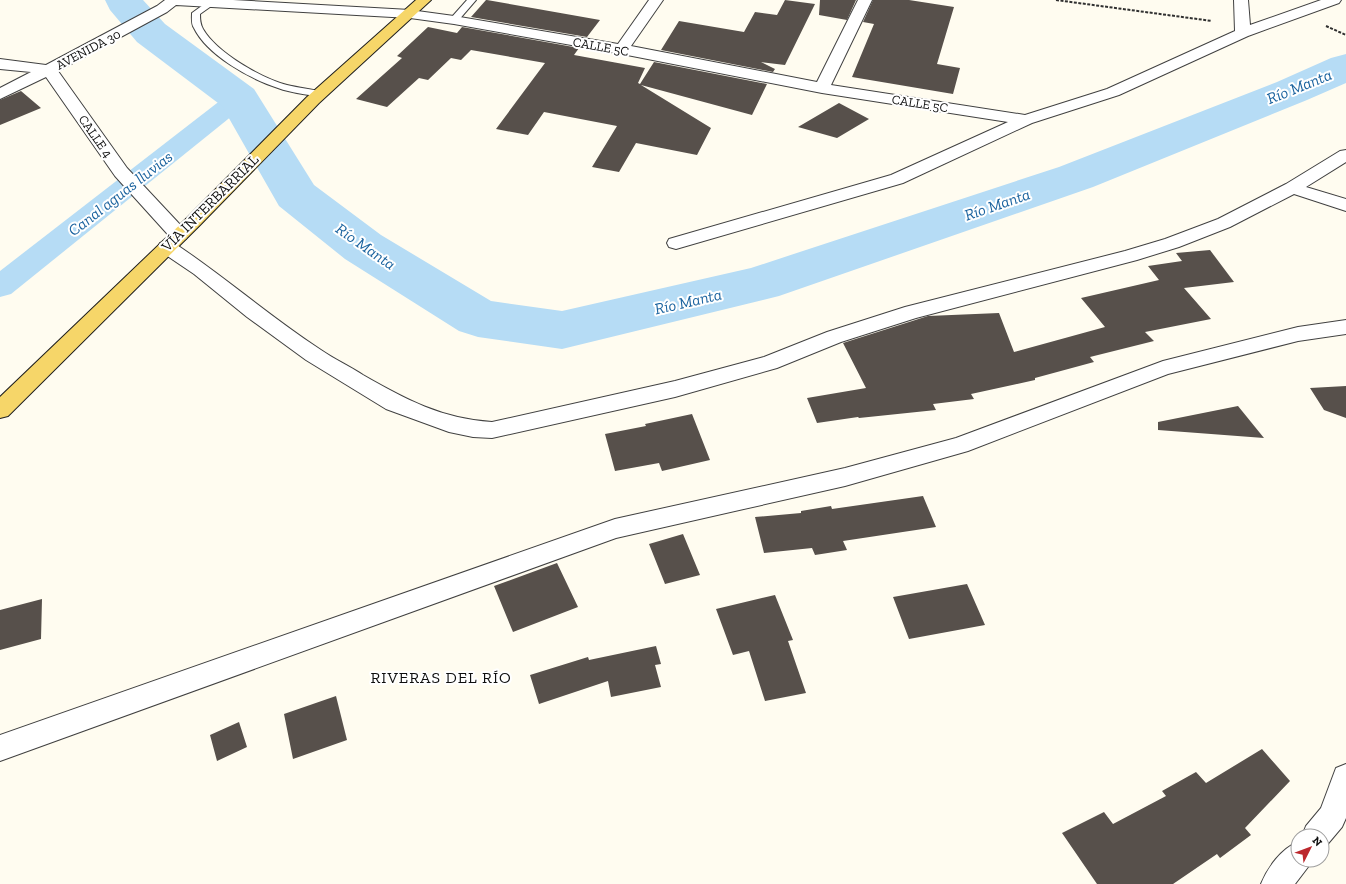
<svg xmlns="http://www.w3.org/2000/svg" width="1346" height="884" font-family="'Zilla Slab',serif">
<rect width="100%" height="100%" fill="#fffcf0"/>
<g fill="none" stroke-linecap="round" stroke-linejoin="round">
<path fill="#b6dcf5" fill-rule="evenodd" d="M 239,90 L 248,93 L 252,98 L 248,103 L 11,294 L 0,297 L 0,271 L 230,93 Z"/>
<path fill="#b6dcf5" fill-rule="evenodd" d="M 105,0 L 143,0 L 165,24 L 254,89 L 314,185 L 381,235 L 491,301 L 562,311 L 751,268 L 1059,167 L 1277,82 L 1331,58 L 1346,54 L 1346,83 L 1307,100 L 1093,187 L 779,296 L 562,349 L 478,337 L 459,331 L 345,259 L 279,206 L 222,106 L 137,42 L 110,10 Z"/>
</g>
<path fill="#57504b" d="M 486,0 L 487,0 L 600,20 L 587,37 L 471,17 Z
M 785,0 L 815,4 L 785,65 L 761,62 L 775,69 L 773,72 L 661,50 L 679,21 L 744,32 L 755,12 L 777,15 Z
M 820,0 L 856,0 L 847,20 L 819,15 Z
M 873,0 L 909,0 L 954,7 L 937,64 L 960,68 L 953,94 L 852,77 L 874,24 L 863,22 Z
M 428,27 L 457,33 L 462,27 L 579,48 L 574,55 L 645,68 L 638,83 L 640,84 L 654,62 L 767,84 L 752,115 L 641,85 L 711,128 L 697,155 L 636,143 L 619,172 L 592,167 L 617,126 L 544,112 L 528,135 L 496,129 L 545,63 L 471,50 L 461,60 L 451,58 L 428,80 L 419,78 L 387,107 L 356,99 L 402,58 L 397,56 Z
M 21,91 L 41,108 L 0,125 L 0,100 Z
M 839,103 L 869,119 L 837,138 L 798,127 Z
M 1210,250 L 1234,282 L 1184,288 L 1211,319 L 1145,332 L 1154,341 L 1090,357 L 1094,362 L 1035,378 L 1035,380 L 971,394 L 974,399 L 933,404 L 936,410 L 859,418 L 858,417 L 817,423 L 807,398 L 866,388 L 843,343 L 928,316 L 999,313 L 1014,352 L 1105,327 L 1081,298 L 1159,280 L 1148,266 L 1182,261 L 1176,253 Z
M 1346,386 L 1346,418 L 1324,410 L 1310,388 Z
M 1238,406 L 1264,438 L 1158,430 L 1158,422 Z
M 692,414 L 710,460 L 662,471 L 659,463 L 615,471 L 605,434 L 646,426 L 645,424 Z
M 923,496 L 936,527 L 843,541 L 847,550 L 815,555 L 812,548 L 764,553 L 755,517 L 801,513 L 801,511 L 831,506 L 832,509 Z
M 683,534 L 700,575 L 665,584 L 649,544 Z
M 557,563 L 578,607 L 513,632 L 494,586 Z
M 967,584 L 985,625 L 909,639 L 893,597 Z
M 775,595 L 793,640 L 788,641 L 806,693 L 765,701 L 749,651 L 733,655 L 716,609 Z
M 42,599 L 41,639 L 0,650 L 0,610 Z
M 656,646 L 661,664 L 655,665 L 661,687 L 611,697 L 608,681 L 539,704 L 530,675 L 588,657 L 589,660 Z
M 336,696 L 347,740 L 293,759 L 284,714 Z
M 239,722 L 247,747 L 217,761 L 210,735 Z
M 1262,749 L 1290,781 L 1245,828 L 1251,835 L 1220,858 L 1217,854 L 1173,884 L 1097,884 L 1062,833 L 1104,812 L 1113,824 L 1166,796 L 1162,791 L 1196,772 L 1206,783 Z"/>
<g fill="none" stroke-linecap="round" stroke-linejoin="round">
<defs>
<path id="service" d="M 210,0 L 215,0 L 217,2 L 200,14 C 200,19 200,24 203,29 C 217,53 261,78 287,85 C 299,88 311,89 323,92 L 325,94 L 323,96 L 320,97 C 306,94 291,93 278,88 C 250,79 207,55 194,28 C 191,24 192,18 192,13 Z
M 467,0 L 476,0 L 457,22 L 451,22 L 450,20 L 451,18 Z"/>
<path id="minor" d="M 165,0 L 233,0 L 410,10 L 454,16 L 618,44 L 649,0 L 663,0 L 631,46 L 817,82 L 858,0 L 872,0 L 831,85 L 1025,115 L 1107,89 L 1235,31 L 1234,0 L 1248,0 L 1250,25 L 1321,0 L 1341,0 L 1339,3 L 1248,36 L 1119,95 L 1032,123 L 903,183 L 676,249 L 669,247 L 667,243 L 669,239 L 891,175 L 1008,122 L 822,93 L 622,54 L 454,24 L 410,18 L 176,5 L 167,12 L 58,71 L 127,168 L 186,231 L 188,235 L 186,239 L 179,241 L 172,239 L 115,176 L 46,77 L 0,99 L 0,88 L 31,72 L 0,69 L 0,59 L 46,65 L 157,6 Z
M 1346,150 L 1346,162 L 1306,187 L 1346,199 L 1346,211 L 1294,194 L 1230,227 L 1179,247 L 1137,260 L 916,318 L 841,342 L 777,368 L 675,397 L 492,438 L 473,437 L 449,432 L 386,409 L 306,360 L 247,317 L 194,274 L 160,251 L 158,247 L 160,243 L 167,241 L 174,243 C 224,276 270,317 321,350 C 334,359 349,366 363,375 C 405,399 442,419 492,422 L 675,381 L 764,357 L 827,332 L 905,307 L 1125,251 L 1165,239 L 1218,219 L 1286,184 L 1340,151 Z
M 1346,320 L 1346,334 L 1298,341 L 1168,374 L 968,451 L 845,486 L 616,538 L 0,761 L 0,735 L 615,519 L 845,468 L 956,438 L 1163,361 L 1298,327 Z
M 1346,764 L 1346,818 L 1342,827 L 1326,846 L 1322,848 L 1322,836 L 1302,836 L 1306,826 L 1321,808 L 1336,768 Z
M 1298,842 L 1298,860 L 1311,860 L 1308,867 L 1295,884 L 1261,884 C 1268,867 1281,849 1298,842 Z"/>
<path id="primary" d="M 416,0 L 431,0 L 319,103 L 200,225 L 8,416 L 0,418 L 0,397 L 188,217 L 307,97 Z"/>
</defs>
<use href="#service" stroke="#414141" stroke-width="2"/>
<use href="#minor" stroke="#414141" stroke-width="2"/>
<use href="#primary" stroke="#1f1f1f" stroke-width="2"/>
<path stroke="#303030" stroke-width="2" stroke-dasharray="3 1.5" stroke-linecap="butt" d="M 1056,0 L 1212,21
M 1326,26 L 1346,35"/>
<use href="#service" fill="#fff" fill-rule="evenodd"/>
<use href="#minor" fill="#fff" fill-rule="evenodd"/>
<use href="#primary" fill="#f6d669" fill-rule="evenodd"/>
</g>
<g text-anchor="middle" stroke-width="4" stroke-linejoin="round" paint-order="stroke">
<g font-size="13" fill="#0e0e0e" stroke="#fff">
<text transform="translate(601 46) rotate(10)" y="5">CALLE 5C</text>
<text transform="translate(88 49) rotate(-28)" y="5">AVENIDA 30</text>
<text transform="translate(920 103) rotate(9)" y="5">CALLE 5C</text>
<text transform="translate(96 136) rotate(55)" y="5">CALLE 4</text>
</g>
<g font-size="15" fill="#0e0e0e" stroke="#fff">
<text transform="translate(210 203) rotate(-45)" y="5">VÍA INTERBARRIAL</text>
</g>
<g font-size="16" font-style="italic" fill="#19629e" stroke="#fff">
<text transform="translate(1299 86) rotate(-22)" y="6">Río Manta</text>
<text transform="translate(120 193) rotate(-38)" y="6">Canal aguas lluvias</text>
<text transform="translate(997 204) rotate(-19)" y="6">Río Manta</text>
<text transform="translate(366 246) rotate(35)" y="6">Río Manta</text>
<text transform="translate(688 301) rotate(-13)" y="6">Río Manta</text>
</g>
<g font-size="16" letter-spacing="1" fill="#0e0e0e" stroke="#fff">
<text x="441" y="683">RIVERAS DEL RÍO</text>
</g>
</g>
<g transform="translate(1310 848) rotate(48)"><circle r="19" fill="#ffffff" stroke="#9f9f9f"/>
<path d="M0-3L7 15L0 10L-7 15Z" fill="#bc282d"/>
<text y="-6" font-size="11" font-weight="bold" text-anchor="middle" fill="#0e0e0e">N</text>
</g>
</svg>
